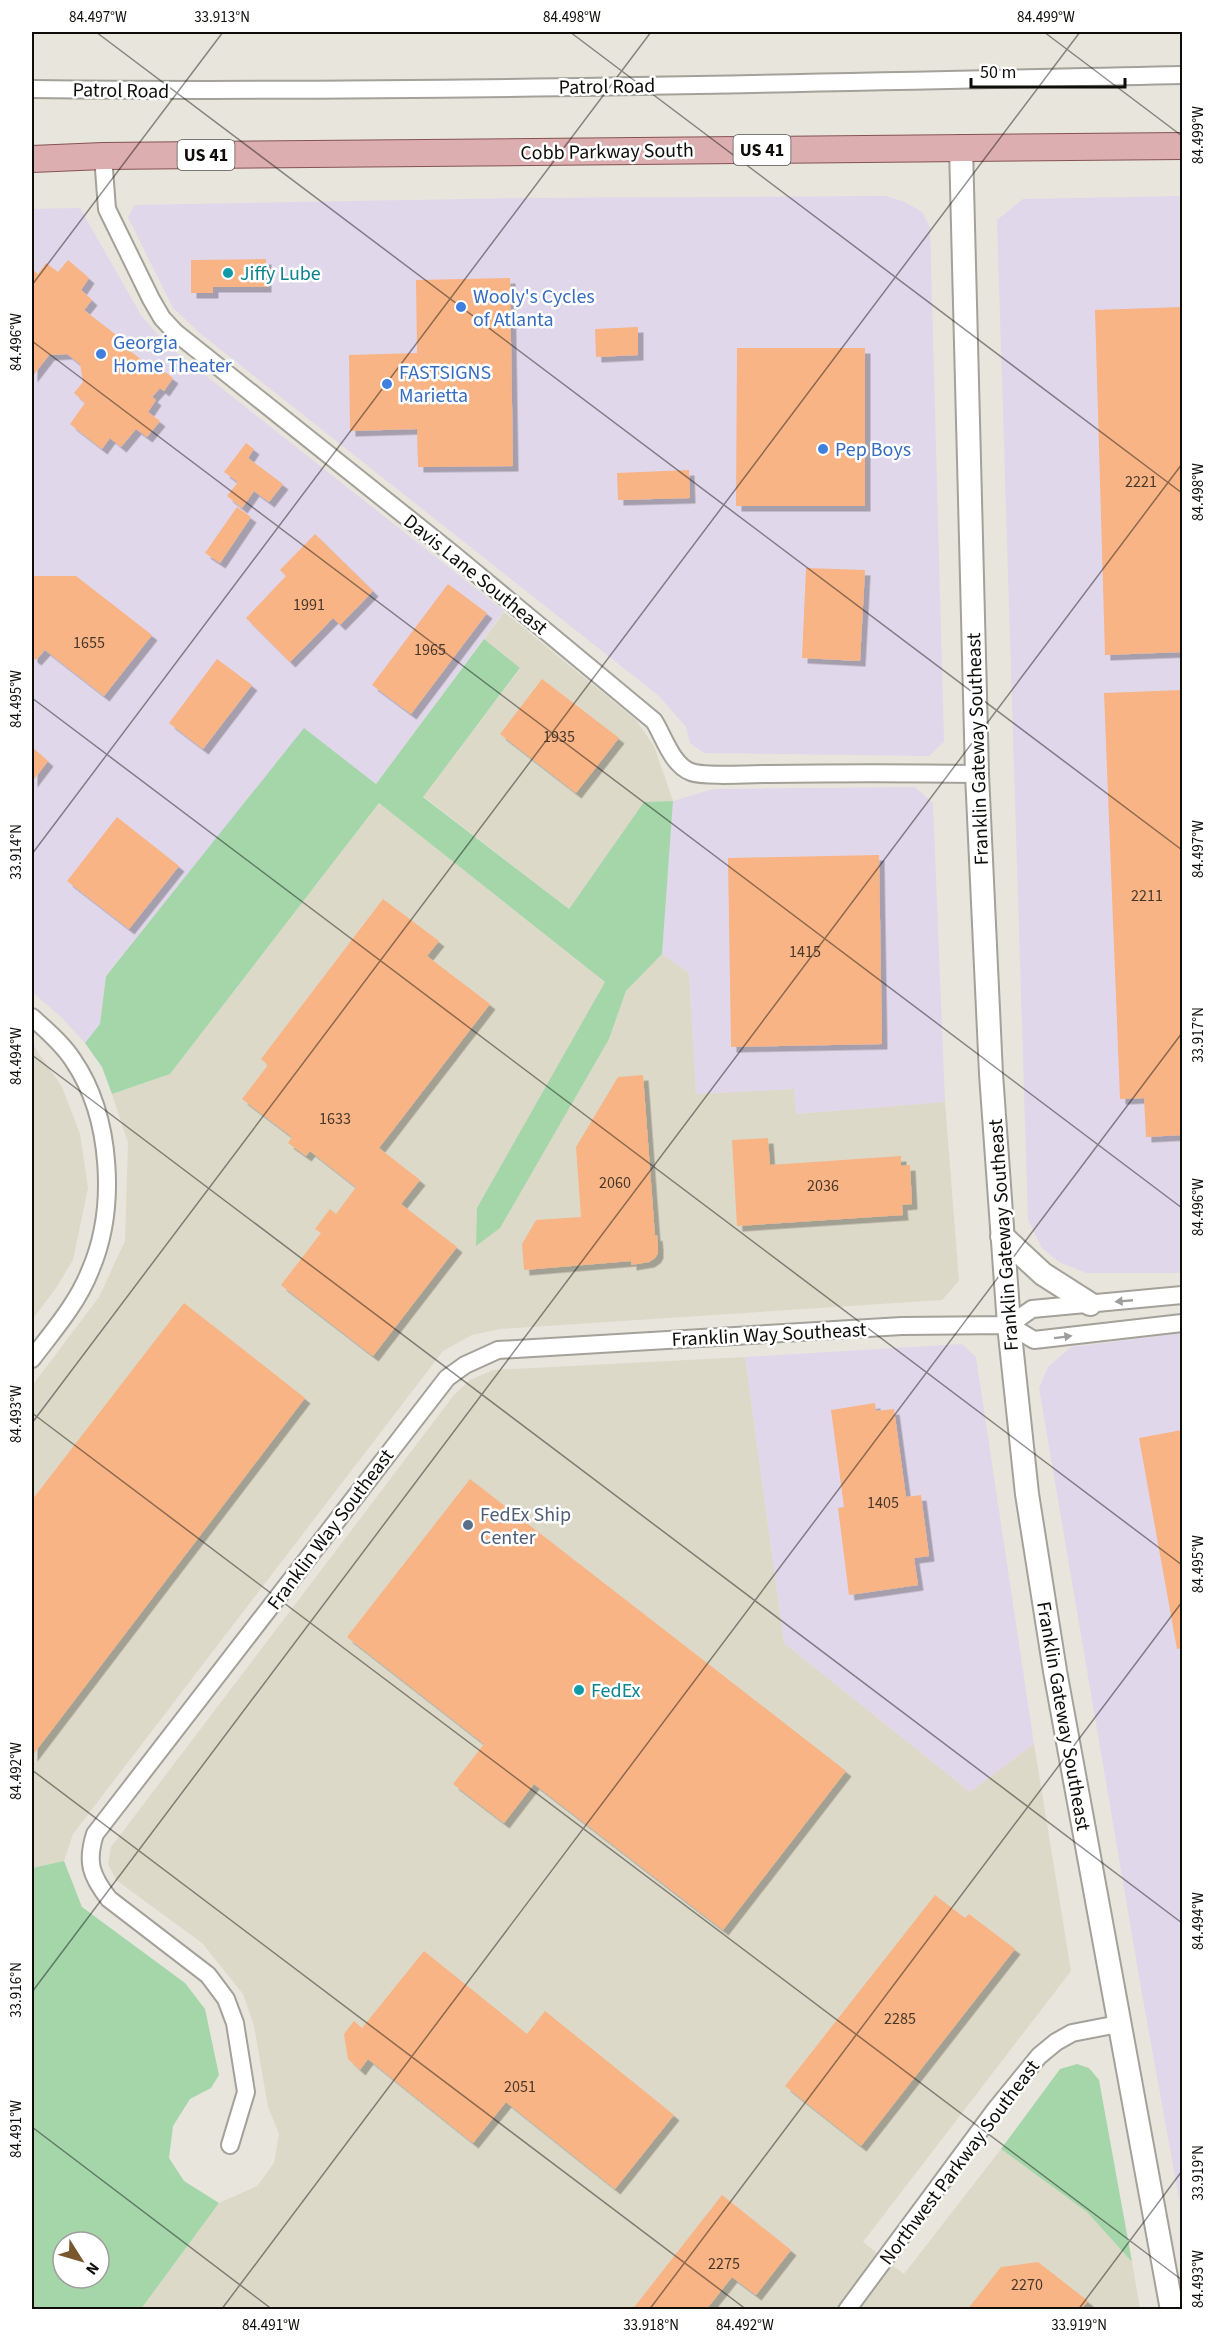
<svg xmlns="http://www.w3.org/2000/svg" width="1214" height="2341" font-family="'Source Sans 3',sans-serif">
<defs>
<filter id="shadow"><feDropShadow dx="5.5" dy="5.5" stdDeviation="0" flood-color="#0004"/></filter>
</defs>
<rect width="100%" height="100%" fill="#e8e5dc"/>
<path fill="#e1d7eb" d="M 885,196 L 905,202 L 922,212 L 930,227 L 944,742 L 929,756 L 704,753 L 690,743 L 686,727 L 659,696 L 201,334 L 173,308 L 128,217 L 135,205 L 518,198 Z
M 1182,196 L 1182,1273 L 1086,1273 L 1059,1262 L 1042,1248 L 1028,1220 L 997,220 L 1023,199 Z
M 80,208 L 141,315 L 167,345 L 504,611 L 376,784 L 305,729 L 106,975 L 100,1025 L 85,1043 L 60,1016 L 32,992 L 32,209 Z
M 915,787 L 933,803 L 945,1102 L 795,1114 L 794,1089 L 696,1094 L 689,973 L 662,954 L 673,801 L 713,789 Z
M 1182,1333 L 1182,2215 L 1142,1994 L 1039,1388 L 1048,1367 L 1071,1347 Z
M 962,1344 L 976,1357 L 1034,1744 L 970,1792 L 784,1643 L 745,1357 Z"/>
<path fill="#ddd9c9" d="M 504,612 L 636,720 L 654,746 L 673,801 L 644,803 L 569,909 L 423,796 L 520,669 L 484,639 Z
M 379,803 L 605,982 L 478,1208 L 609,1039 L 626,991 L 662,954 L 689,973 L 696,1094 L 794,1089 L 796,1114 L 945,1102 L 959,1281 L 942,1300 L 501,1329 L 472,1335 L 443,1351 L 73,1834 L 64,1861 L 32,1868 L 32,1386 L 99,1297 L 125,1241 L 128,1143 L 112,1094 L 170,1074 Z
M 32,1043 L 62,1087 L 80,1134 L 88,1188 L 73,1260 L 56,1288 L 32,1320 Z
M 745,1357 L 784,1643 L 970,1792 L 1034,1744 L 1071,1971 L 863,2242 L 904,2274 L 1001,2149 L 1087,2212 L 1132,2262 L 1140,2309 L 141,2309 L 219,2203 L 257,2186 L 274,2163 L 279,2134 L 268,2107 L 254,2026 L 243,1994 L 202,1943 L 116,1880 L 108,1864 L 111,1847 L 454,1395 L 470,1380 L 493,1370 Z"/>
<path fill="#a4d6aa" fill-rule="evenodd" d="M 484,639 L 520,668 L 423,797 L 569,909 L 644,802 L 673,801 L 662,954 L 626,991 L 609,1039 L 500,1228 L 476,1246 L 477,1208 L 605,982 L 379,803 L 170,1074 L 112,1094 L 102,1067 L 85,1043 L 100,1024 L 106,976 L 304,728 L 376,784 Z
M 64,1861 L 82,1907 L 185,1983 L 205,2009 L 219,2075 L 211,2088 L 190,2099 L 173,2126 L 169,2158 L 184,2181 L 219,2203 L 141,2309 L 32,2309 L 32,1868 ZM 63,2242 L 99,2242 L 99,2278 L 63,2278 Z
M 1077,2064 L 1089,2068 L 1099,2080 L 1132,2262 L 1087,2212 L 1001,2149 L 1060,2069 Z"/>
<path fill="#f8b485" filter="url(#shadow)" d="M 266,259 L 266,287 L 213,287 L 213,293 L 191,293 L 191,260 Z
M 68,260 L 89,278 L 81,290 L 92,300 L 84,310 L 128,344 L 125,347 L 147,364 L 150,361 L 173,378 L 164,391 L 160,388 L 152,397 L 156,400 L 148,412 L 160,421 L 147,437 L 136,429 L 121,447 L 110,438 L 102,449 L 70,424 L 85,403 L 74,393 L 83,382 L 80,364 L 67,354 L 49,355 L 32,377 L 32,269 L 38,274 L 46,263 L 58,272 Z
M 510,278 L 513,466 L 418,467 L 417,429 L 350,431 L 349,355 L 417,353 L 416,280 Z
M 1182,307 L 1182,652 L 1105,655 L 1095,310 Z
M 638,327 L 638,355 L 596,357 L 595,329 Z
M 737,348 L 865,348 L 865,506 L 736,506 Z
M 246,443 L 254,449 L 248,458 L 283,484 L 269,502 L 254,491 L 242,508 L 227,496 L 238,482 L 224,472 Z
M 689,470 L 690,498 L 618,500 L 617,473 Z
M 237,507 L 251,517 L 220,563 L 205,553 Z
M 315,534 L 373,591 L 340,625 L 333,618 L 290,662 L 246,618 L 286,576 L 280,570 Z
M 806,568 L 865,570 L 860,661 L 802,658 Z
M 32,576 L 76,576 L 152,635 L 104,696 L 45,650 L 36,660 L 32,657 Z
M 448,584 L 487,613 L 411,714 L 372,685 Z
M 217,659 L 252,685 L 203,749 L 169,723 Z
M 542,679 L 619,738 L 576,793 L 500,734 Z
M 1182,690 L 1182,1135 L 1146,1137 L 1144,1098 L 1120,1099 L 1104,693 Z
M 32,747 L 48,761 L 32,782 Z
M 117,817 L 179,866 L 129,929 L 67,881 Z
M 879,855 L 882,1044 L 731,1047 L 728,858 Z
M 383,899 L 439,941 L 427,956 L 490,1004 L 379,1148 L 420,1180 L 401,1204 L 457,1247 L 373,1356 L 281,1285 L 321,1233 L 315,1229 L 330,1209 L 336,1214 L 356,1187 L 310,1151 L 306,1156 L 288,1143 L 292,1137 L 242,1099 L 268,1065 L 261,1059 Z
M 643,1075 L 655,1236 L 657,1235 L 658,1245 L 658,1253 L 655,1258 L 649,1262 L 631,1265 L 631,1261 L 524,1270 L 522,1244 L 536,1220 L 581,1217 L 576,1147 L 618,1077 Z
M 768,1138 L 770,1165 L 901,1156 L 901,1166 L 910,1165 L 912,1204 L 902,1205 L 903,1215 L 737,1226 L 732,1140 Z
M 184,1303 L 305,1398 L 32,1756 L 32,1500 Z
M 875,1403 L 876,1411 L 894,1409 L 906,1497 L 921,1495 L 929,1556 L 914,1558 L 918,1585 L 849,1595 L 838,1508 L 844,1507 L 831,1410 Z
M 1182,1430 L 1182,1648 L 1177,1649 L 1139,1438 Z
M 470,1479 L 846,1771 L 723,1930 L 534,1784 L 504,1823 L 453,1784 L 484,1744 L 347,1637 Z
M 935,1895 L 965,1918 L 969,1914 L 1015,1949 L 861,2146 L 785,2086 Z
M 424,1951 L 527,2034 L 545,2011 L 674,2115 L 615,2189 L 506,2102 L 473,2143 L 368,2059 L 360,2070 L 348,2059 L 344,2034 L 354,2021 L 362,2028 Z
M 722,2195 L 791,2250 L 756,2295 L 732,2277 L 706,2310 L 632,2310 Z
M 1038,2262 L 1088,2301 L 1081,2310 L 967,2310 L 1001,2267 Z"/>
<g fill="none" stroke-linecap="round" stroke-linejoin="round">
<defs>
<path id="street" d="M 32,89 C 415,93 799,83 1182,75
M 103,156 L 107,209 L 151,299 L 162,318 L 175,332 L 453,554 L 654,721 C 664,737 672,765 691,772 C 704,777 753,774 769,774 C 838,773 907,773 977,774
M 32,1017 C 46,1030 62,1043 73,1060 C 112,1117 117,1209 90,1271 C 77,1304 53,1331 32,1359
M 1009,1325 L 1032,1309 L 1182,1295
M 1009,1325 L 1034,1340 L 1182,1323
M 230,2145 L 246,2092 L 235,2023 L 226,1999 L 208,1975 L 109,1899 C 91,1876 86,1862 95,1834 L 447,1378 L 465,1365 L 498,1350 L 902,1326 L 1009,1325
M 847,2310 L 995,2110 L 1039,2056 L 1056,2042 L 1072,2033 L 1118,2024"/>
<path id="secondary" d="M 961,147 L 977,774 L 991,1074 L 1009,1325 L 1027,1494 L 1055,1671 L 1172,2310
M 1002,1236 L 1043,1274 L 1090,1304"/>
<path id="primary" d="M 32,159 L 103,156 L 1182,146"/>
</defs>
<use href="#street" stroke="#a3a199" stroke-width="20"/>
<use href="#secondary" stroke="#a3a199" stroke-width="26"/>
<use href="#primary" stroke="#855353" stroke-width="28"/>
<use href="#street" stroke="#fff" stroke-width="16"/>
<use href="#secondary" stroke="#fff" stroke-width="22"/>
<use href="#primary" stroke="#dcaeb0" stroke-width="26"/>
</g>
<defs><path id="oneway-solid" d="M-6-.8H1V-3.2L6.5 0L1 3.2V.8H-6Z" transform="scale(1.5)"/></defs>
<g fill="#9f9e9d">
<use href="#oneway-solid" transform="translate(1124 1301) rotate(175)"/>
<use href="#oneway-solid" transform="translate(1063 1337) rotate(-7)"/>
</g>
<path fill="none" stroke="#0e0d0a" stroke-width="1.5" stroke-opacity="0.45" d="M 96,32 L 1182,850M 570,32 L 1182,493M 1044,32 L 1182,136M 32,285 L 223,32M 32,341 L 1182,1208M 32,698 L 1182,1565M 32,854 L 651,32M 32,1055 L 1182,1923M 32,1413 L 1182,2280M 32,1423 L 1080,32M 32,1770 L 747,2310M 32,1992 L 1182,464M 32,2127 L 273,2310M 221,2310 L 1182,1033M 649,2310 L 1182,1602M 1078,2310 L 1182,2171"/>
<g fill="#0f9aa8" stroke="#fff" stroke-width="2">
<circle cx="228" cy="273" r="6"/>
<circle cx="579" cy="1690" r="6"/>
</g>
<g fill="#3f7fe0" stroke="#fff" stroke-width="2">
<circle cx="461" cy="307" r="6"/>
<circle cx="101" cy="354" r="6"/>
<circle cx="387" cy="384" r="6"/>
<circle cx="823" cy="449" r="6"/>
</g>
<circle fill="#5c6f8a" stroke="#fff" stroke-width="2" cx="468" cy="1525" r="6"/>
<g text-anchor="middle" stroke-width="5" stroke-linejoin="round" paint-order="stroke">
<g font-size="16" fill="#483729">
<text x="1141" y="487">2221</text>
<text x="309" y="610">1991</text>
<text x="89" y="648">1655</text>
<text x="430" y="655">1965</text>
<text x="559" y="742">1935</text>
<text x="1147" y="901">2211</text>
<text x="805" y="957">1415</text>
<text x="335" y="1124">1633</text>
<text x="615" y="1188">2060</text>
<text x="823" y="1191">2036</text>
<text x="883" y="1508">1405</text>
<text x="900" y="2024">2285</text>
<text x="520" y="2092">2051</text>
<text x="724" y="2269">2275</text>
<text x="1027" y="2290">2270</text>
</g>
<g fill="#fff" stroke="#565654" stroke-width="1.5">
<rect x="733.5" y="135" width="57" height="30" rx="4.5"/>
<rect x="177.5" y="140" width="57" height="30" rx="4.5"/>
</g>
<g font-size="18" font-weight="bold" fill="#0e0d0a">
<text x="762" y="156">US 41</text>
<text x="206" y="161">US 41</text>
</g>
<g font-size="20" fill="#0e0d0a" stroke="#fff">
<text transform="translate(607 86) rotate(-1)" y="7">Patrol Road</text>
<text transform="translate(121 90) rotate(1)" y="7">Patrol Road</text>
<text transform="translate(607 151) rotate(-1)" y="7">Cobb Parkway South</text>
<text transform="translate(476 574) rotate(39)" y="7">Davis Lane Southeast</text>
<text transform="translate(977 749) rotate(-92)" y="7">Franklin Gateway Southeast</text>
<text transform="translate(1003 1235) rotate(-94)" y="7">Franklin Gateway Southeast</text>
<text transform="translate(769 1334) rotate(-3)" y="7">Franklin Way Southeast</text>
<text transform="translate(330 1529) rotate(-53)" y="7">Franklin Way Southeast</text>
<text transform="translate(1064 1716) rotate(80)" y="7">Franklin Gateway Southeast</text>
<text transform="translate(959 2162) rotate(-53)" y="7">Northwest Parkway Southeast</text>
</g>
<g font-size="20" fill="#0d838f" stroke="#fff" text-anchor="start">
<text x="240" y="280">Jiffy Lube</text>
<text x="591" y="1697">FedEx</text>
</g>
<g font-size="20" fill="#366cbe" stroke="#fff" text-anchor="start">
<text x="473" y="303">Wooly's Cycles<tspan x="473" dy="23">of Atlanta</tspan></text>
<text x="113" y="349">Georgia<tspan x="113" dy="23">Home Theater</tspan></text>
<text x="399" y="379">FASTSIGNS<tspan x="399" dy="23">Marietta</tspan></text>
<text x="835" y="456">Pep Boys</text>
</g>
<g font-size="20" fill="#4e5e75" stroke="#fff" text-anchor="start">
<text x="480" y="1521">FedEx Ship<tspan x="480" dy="23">Center</tspan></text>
</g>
</g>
<rect width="1214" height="2341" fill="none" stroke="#ffffff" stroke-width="66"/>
<g transform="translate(81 2260) rotate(127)"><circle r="28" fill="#ffffff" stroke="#9f9e9d" stroke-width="1.5"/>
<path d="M0-4.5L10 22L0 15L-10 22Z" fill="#78572e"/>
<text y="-9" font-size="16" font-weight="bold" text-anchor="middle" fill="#0e0d0a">N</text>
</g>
<path d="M971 78v9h154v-9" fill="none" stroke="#0e0d0a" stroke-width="3"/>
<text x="980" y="78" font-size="18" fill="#0e0d0a" stroke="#ffffff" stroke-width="4.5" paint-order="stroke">50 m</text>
<rect x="33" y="33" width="1148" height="2275" fill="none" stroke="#0e0d0a" stroke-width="2"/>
<g font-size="15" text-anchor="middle" fill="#0e0d0a">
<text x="98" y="22">84.497°W</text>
<text x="222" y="22">33.913°N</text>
<text x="572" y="22">84.498°W</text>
<text x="1046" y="22">84.499°W</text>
<text transform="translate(1198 135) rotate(-90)" y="5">84.499°W</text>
<text transform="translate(16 342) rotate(-90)" y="5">84.496°W</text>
<text transform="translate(1198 492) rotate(-90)" y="5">84.498°W</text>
<text transform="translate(16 699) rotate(-90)" y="5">84.495°W</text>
<text transform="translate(1198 849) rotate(-90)" y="5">84.497°W</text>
<text transform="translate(16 852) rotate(-90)" y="5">33.914°N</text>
<text transform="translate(1198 1035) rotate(-90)" y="5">33.917°N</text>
<text transform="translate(16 1056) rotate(-90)" y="5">84.494°W</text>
<text transform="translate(1198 1207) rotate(-90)" y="5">84.496°W</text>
<text transform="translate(16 1414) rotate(-90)" y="5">84.493°W</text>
<text transform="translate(1198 1564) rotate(-90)" y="5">84.495°W</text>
<text transform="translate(16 1771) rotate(-90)" y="5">84.492°W</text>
<text transform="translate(1198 1921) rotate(-90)" y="5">84.494°W</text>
<text transform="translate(16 1990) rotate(-90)" y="5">33.916°N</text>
<text transform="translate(16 2129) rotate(-90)" y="5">84.491°W</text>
<text transform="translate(1198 2173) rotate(-90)" y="5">33.919°N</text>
<text transform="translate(1198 2279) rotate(-90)" y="5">84.493°W</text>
<text x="271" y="2330">84.491°W</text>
<text x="651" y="2330">33.918°N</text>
<text x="745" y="2330">84.492°W</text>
<text x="1079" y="2330">33.919°N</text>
</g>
</svg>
